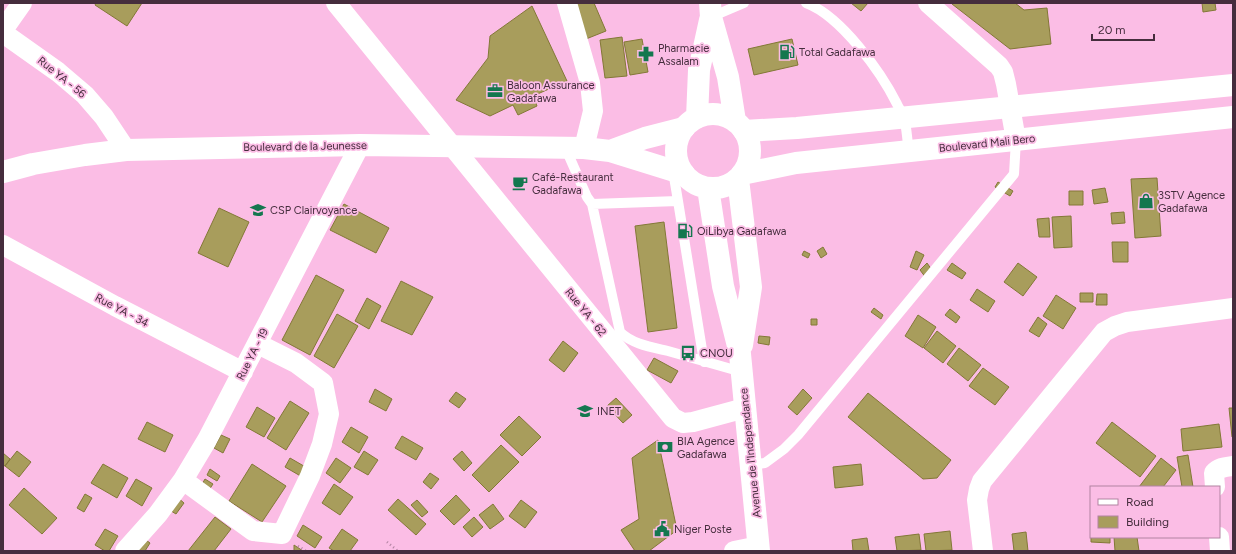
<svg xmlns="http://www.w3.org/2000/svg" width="1236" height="554" font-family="Figtree,sans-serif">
<rect width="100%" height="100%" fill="#fbbde5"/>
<path fill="#a89d5c" stroke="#837837" d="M 96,3 L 142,3 L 127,26 L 95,5 Z
M 572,3 L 594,3 L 606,31 L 586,39 Z
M 851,3 L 868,3 L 861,11 Z
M 953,3 L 1015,3 L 1024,10 L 1047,8 L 1051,44 L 1010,49 L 952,4 Z
M 1202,3 L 1215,3 L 1216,10 L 1203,12 Z
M 532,6 L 567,81 L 533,96 L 537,106 L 518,115 L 513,105 L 490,116 L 456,100 L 488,58 L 490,36 Z
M 622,37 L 627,76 L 605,78 L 600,40 Z
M 642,39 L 648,72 L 630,75 L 624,42 Z
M 792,39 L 798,65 L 754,75 L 748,49 Z
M 1157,178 L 1161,236 L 1135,238 L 1131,179 Z
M 998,182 L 1013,191 L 1010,196 L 995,187 Z
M 1105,188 L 1108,202 L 1094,204 L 1092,190 Z
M 1069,191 L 1083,191 L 1083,205 L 1069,205 Z
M 344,204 L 389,228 L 376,253 L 330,230 Z
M 219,208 L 249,222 L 228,267 L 198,253 Z
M 1124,212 L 1125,223 L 1112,224 L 1111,213 Z
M 1071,216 L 1072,247 L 1054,248 L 1052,217 Z
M 1049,218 L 1050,237 L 1039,237 L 1037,219 Z
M 664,222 L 677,328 L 648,332 L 635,226 Z
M 1112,242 L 1128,242 L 1128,262 L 1113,262 Z
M 823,247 L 827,254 L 821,258 L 817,251 Z
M 804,251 L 810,254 L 808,258 L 802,255 Z
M 916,251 L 924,255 L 917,270 L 910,267 Z
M 927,263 L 932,270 L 926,278 L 920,270 Z
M 952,263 L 966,273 L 962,279 L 947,270 Z
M 1018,263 L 1037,277 L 1023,296 L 1004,282 Z
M 316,275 L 344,290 L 310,355 L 282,340 Z
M 401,281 L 433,297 L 412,335 L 381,321 Z
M 977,289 L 995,301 L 988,312 L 970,300 Z
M 1080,293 L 1093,293 L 1093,302 L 1080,302 Z
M 1097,294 L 1107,294 L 1107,305 L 1096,305 Z
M 1056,295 L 1076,308 L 1063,329 L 1043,316 Z
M 367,298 L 381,306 L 369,329 L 355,321 Z
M 874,308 L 883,315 L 881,319 L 871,312 Z
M 950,309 L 960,317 L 956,323 L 945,315 Z
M 337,314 L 358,326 L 334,368 L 314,356 Z
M 918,315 L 936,327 L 923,348 L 905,336 Z
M 1038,317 L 1047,324 L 1039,337 L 1029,331 Z
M 811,319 L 817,319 L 817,325 L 811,325 Z
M 937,331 L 956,346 L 943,363 L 924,348 Z
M 759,336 L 770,337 L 769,345 L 758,343 Z
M 563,341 L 578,353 L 564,372 L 549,360 Z
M 959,348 L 981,365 L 968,381 L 947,364 Z
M 654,358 L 678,371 L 671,383 L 647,370 Z
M 983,368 L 1009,387 L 995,405 L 969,386 Z
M 375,389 L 392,399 L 386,411 L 369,402 Z
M 803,389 L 812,398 L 797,415 L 788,407 Z
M 456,392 L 466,399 L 459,408 L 449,401 Z
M 868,393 L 951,460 L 937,478 L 923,479 L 848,417 Z
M 616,398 L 632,415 L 623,423 L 607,406 Z
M 290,401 L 309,413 L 286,450 L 267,438 Z
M 257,407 L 275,418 L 264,437 L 246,427 Z
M 1229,408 L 1233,408 L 1233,437 L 1232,437 Z
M 519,416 L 541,437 L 522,456 L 500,435 Z
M 147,422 L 173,435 L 165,452 L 138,439 Z
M 1112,422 L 1156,456 L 1140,477 L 1096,443 Z
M 1219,424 L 1222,447 L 1183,451 L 1181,429 Z
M 351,427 L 368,437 L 359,453 L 342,442 Z
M 221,435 L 230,439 L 223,453 L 214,448 Z
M 402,436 L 423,448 L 416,460 L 395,448 Z
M 658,440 L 677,530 L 649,551 L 635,551 L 621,530 L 639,519 L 632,458 Z
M 501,445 L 519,462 L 489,492 L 472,475 Z
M 17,451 L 31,462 L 19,477 L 5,466 Z
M 364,451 L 378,460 L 368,475 L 354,467 Z
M 462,451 L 472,463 L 464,471 L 453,459 Z
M 3,453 L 10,459 L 5,466 L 3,465 Z
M 1188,455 L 1193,487 L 1182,487 L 1177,457 Z
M 290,458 L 309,469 L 304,478 L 285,467 Z
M 336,458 L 351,468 L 340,483 L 326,473 Z
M 1161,458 L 1176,470 L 1163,487 L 1139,487 Z
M 103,464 L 128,478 L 117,498 L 91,483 Z
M 252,464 L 286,486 L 262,522 L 229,501 Z
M 861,464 L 863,485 L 835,488 L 833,467 Z
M 210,469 L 220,476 L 217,481 L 207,475 Z
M 430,473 L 439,479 L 431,489 L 423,482 Z
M 136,479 L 152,488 L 142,506 L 126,496 Z
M 205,479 L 213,484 L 209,490 L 201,486 Z
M 334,484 L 353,497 L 340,515 L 322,503 Z
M 24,488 L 57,518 L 42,534 L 9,505 Z
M 85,494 L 92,498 L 84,512 L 77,508 Z
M 456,495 L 470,510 L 454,525 L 440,511 Z
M 177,497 L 184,503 L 176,514 L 168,509 Z
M 398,499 L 426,524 L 416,535 L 388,510 Z
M 417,500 L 428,512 L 422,517 L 411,505 Z
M 521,500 L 537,512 L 525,528 L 509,516 Z
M 493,504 L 504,519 L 490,529 L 479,515 Z
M 215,517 L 231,529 L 214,551 L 188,551 Z
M 474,517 L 483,527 L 472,537 L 463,527 Z
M 303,525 L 322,537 L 315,548 L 297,536 Z
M 105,529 L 118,536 L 109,551 L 105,551 L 95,545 Z
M 342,529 L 358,540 L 350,551 L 334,551 L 329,548 Z
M 950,531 L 952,550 L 926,551 L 924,534 Z
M 1026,532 L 1028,551 L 1014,551 L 1012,534 Z
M 919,534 L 921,550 L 897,551 L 895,537 Z
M 142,537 L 150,543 L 145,551 L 141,551 L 135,547 Z
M 1091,537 L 1110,537 L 1110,543 L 1091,542 Z
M 1114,537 L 1137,537 L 1139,551 L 1115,551 Z
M 867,538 L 869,551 L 853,551 L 852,540 Z
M 294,545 L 303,551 L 294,551 Z"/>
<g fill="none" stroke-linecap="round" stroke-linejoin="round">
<path stroke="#b384a3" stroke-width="2.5" stroke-dasharray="1 3" stroke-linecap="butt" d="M 387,542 L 398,551
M 298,546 L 306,551"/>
<path stroke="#fff" stroke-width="10" d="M 806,3 C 841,16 881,72 897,104 C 899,109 903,113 904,118 C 907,128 907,141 909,151
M 711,17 L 744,3
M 565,147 L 587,197 L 592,204 L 678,201 L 673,171
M 678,201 L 704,362
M 592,204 L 620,332 C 632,344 651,347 668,351 C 692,358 717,365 742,372
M 751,465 L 765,463 L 784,449 L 798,435 L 1014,174 L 1016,140"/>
<path stroke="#fff" stroke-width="20" d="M 336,3 L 673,418 L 683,423 L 693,422 L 745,408
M 567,3 L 590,83 L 593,111 L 584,148
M 928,3 L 999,66 L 1003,72 L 1006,84 L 1016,140
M 3,30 L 22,3
M 3,33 L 58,72 L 85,95 L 104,117 L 126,150
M 3,245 L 115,306 L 243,372
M 183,480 L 253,531 L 282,534 L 310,476 L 322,444 L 329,414 L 323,383 L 296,363 L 258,344
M 1215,487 L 1214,473 C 1219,467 1226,467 1233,466
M 1219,537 L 1220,551
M 125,551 L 158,514 L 183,480 L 207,440 L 360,145
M 734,551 L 759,546
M 983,551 L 977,500 L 979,489 L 982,481 L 1104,332 L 1115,326 L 1127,322 L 1233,308"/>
<path stroke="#fff" stroke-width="22" d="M 610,151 L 645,138 L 684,128
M 3,172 L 33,164 L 85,155 L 126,150 L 360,145 L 584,148 L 610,151 L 684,174"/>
<path stroke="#fff" stroke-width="22" d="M 744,131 L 797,128 L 1233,85
M 742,174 L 796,163 L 1233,117"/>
<path stroke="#fff" stroke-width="22" d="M 710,3 L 711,17 L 728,77 L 735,121
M676 151a37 37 0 1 1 74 0a37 37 0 1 1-74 0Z
M 697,118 L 699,70 L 710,20
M 738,179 L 751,287 L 742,345
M 708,188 L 723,286 L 740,354 L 759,551"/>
</g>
<defs>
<symbol id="fuel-bare" viewBox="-9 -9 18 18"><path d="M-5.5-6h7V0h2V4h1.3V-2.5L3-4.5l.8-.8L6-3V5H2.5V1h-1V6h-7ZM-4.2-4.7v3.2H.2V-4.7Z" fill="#14774f" stroke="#fbbde5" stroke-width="2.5" paint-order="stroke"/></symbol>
<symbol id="pharmacy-bare" viewBox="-9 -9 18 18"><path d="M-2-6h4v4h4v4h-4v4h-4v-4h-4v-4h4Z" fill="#14774f" stroke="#fbbde5" stroke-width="2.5" paint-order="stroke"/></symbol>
<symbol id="office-bare" viewBox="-9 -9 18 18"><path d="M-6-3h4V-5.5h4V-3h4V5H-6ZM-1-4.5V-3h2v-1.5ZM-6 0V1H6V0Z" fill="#14774f" stroke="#fbbde5" stroke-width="2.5" paint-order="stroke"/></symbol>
<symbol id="cafe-bare" viewBox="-9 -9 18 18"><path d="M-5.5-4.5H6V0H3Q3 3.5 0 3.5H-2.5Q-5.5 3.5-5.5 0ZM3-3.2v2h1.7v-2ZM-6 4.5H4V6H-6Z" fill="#14774f" stroke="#fbbde5" stroke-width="2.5" paint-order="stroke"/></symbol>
<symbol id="shop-bare" viewBox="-9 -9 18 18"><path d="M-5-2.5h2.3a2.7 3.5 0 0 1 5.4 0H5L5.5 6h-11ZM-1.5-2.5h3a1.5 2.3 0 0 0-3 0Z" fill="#14774f" stroke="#fbbde5" stroke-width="2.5" paint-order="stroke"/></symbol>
<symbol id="school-bare" viewBox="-9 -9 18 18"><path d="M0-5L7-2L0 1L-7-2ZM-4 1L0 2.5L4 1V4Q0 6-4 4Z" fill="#14774f" stroke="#fbbde5" stroke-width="2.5" paint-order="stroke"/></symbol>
<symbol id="bus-bare" viewBox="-9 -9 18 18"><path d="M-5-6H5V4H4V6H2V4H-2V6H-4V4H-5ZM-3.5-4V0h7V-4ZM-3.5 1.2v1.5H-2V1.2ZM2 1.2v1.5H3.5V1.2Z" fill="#14774f" stroke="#fbbde5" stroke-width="2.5" paint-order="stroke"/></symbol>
<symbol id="university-bare" viewBox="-9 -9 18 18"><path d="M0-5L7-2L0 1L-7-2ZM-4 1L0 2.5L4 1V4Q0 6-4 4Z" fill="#14774f" stroke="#fbbde5" stroke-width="2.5" paint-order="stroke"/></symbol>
<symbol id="bank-bare" viewBox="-9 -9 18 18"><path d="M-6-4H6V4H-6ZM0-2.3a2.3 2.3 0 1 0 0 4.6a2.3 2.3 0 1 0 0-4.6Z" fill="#14774f" stroke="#fbbde5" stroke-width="2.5" paint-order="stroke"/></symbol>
<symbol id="civic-bare" viewBox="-9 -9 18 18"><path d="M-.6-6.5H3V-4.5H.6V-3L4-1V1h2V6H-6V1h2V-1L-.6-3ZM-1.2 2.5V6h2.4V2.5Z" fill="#14774f" stroke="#fbbde5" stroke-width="2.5" paint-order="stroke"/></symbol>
</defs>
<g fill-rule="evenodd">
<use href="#fuel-bare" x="776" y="41" width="22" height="22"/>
<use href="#pharmacy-bare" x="635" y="43" width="22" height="22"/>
<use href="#office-bare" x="484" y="80" width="22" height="22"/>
<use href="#cafe-bare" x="509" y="172" width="22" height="22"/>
<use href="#shop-bare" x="1135" y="190" width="22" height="22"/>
<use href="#school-bare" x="247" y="199" width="22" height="22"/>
<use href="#fuel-bare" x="674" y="220" width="22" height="22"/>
<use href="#bus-bare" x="677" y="342" width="22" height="22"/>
<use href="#university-bare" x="574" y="400" width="22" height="22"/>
<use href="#bank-bare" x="654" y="436" width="22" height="22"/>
<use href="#civic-bare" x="651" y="518" width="22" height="22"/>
</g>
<g text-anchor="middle" stroke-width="3.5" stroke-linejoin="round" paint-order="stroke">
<g font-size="11" fill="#452d3d" stroke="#fbbde5" text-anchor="start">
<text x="658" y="52">Pharmacie<tspan x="658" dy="13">Assalam</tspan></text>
<text x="799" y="56">Total Gadafawa</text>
<text x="507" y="89">Baloon Assurance<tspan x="507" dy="13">Gadafawa</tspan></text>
<text x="532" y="181">Café-Restaurant<tspan x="532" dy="13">Gadafawa</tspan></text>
<text x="1158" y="199">3STV Agence<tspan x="1158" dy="13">Gadafawa</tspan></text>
<text x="270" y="214">CSP Clairvoyance</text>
<text x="697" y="235">OiLibya Gadafawa</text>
<text x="700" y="357">CNOU</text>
<text x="597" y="415">INET</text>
<text x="677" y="445">BIA Agence<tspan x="677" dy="13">Gadafawa</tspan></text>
<text x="674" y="533">Niger Poste</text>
</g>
<g font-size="11" fill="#452d3d" stroke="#fbbde5">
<text transform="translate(62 77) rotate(39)" y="4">Rue YA - 56</text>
<text transform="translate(987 143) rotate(-6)" y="4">Boulevard Mali Bero</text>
<text transform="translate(305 146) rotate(-1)" y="4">Boulevard de la Jeunesse</text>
<text transform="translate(122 310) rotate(28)" y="4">Rue YA - 34</text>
<text transform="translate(586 312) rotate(51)" y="4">Rue YA - 62</text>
<text transform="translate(252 354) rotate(-63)" y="4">Rue YA - 19</text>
<text transform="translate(750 453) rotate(-96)" y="4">Avenue de l'Independance</text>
</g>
</g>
<rect width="1236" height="554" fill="none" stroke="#452d3d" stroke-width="8"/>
<rect x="1090" y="486" width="130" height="52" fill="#fbbde5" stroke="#b283a2"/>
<rect x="1098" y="499" width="20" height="6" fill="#ffffff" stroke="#b283a2"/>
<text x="1126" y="506" font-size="12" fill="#452d3d">Road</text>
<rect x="1098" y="516" width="20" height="12" fill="#a89d5c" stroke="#b283a2"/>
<text x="1126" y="526" font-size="12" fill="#452d3d">Building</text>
<path d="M1092 34v6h62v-6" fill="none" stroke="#452d3d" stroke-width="2"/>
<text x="1098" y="34" font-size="12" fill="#452d3d" stroke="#fbbde5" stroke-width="3" paint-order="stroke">20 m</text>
</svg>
